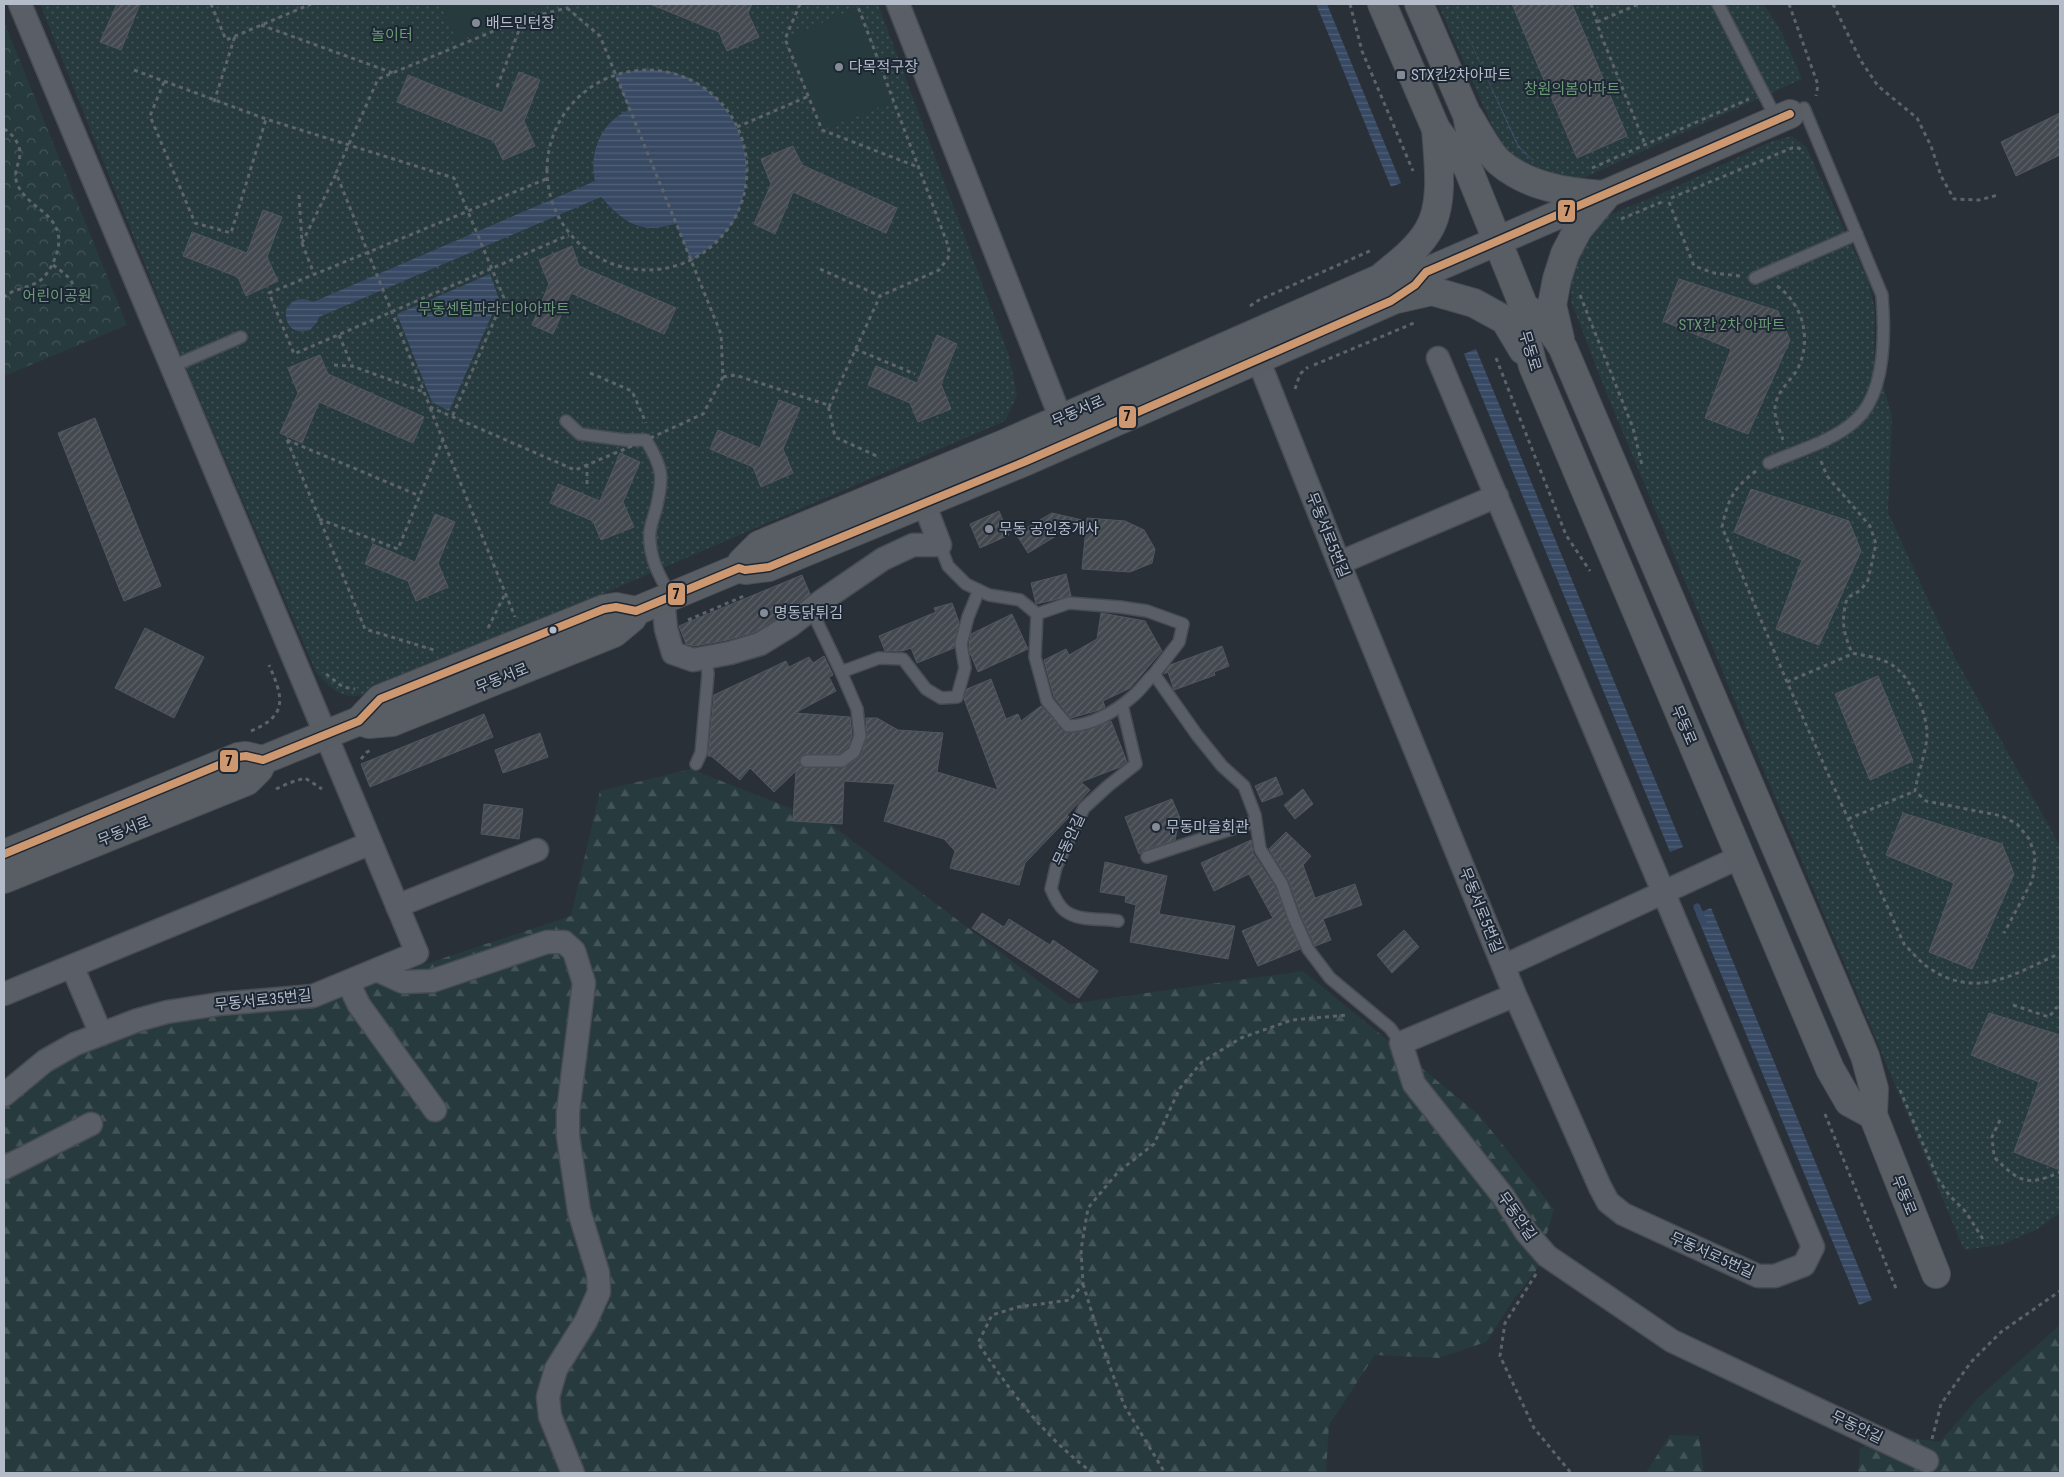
<svg xmlns="http://www.w3.org/2000/svg" width="2064" height="1477" font-family="'Roboto Condensed','Noto Sans KR',sans-serif">
<defs>
<pattern id="forest-firs" width="22" height="20" patternUnits="userSpaceOnUse" patternTransform="scale(1.25)"><rect width="22" height="20" fill="#273a3e"/><path d="M5 1l3.5 6h-7zM16 11l3.5 6h-7z" fill="#445559"/></pattern>
<pattern id="park-crowns" width="20" height="18" patternUnits="userSpaceOnUse" patternTransform="scale(1.25)"><rect width="20" height="18" fill="#273a3e"/><path d="M2 6a3 3 0 1 1 6 0M12 15a3 3 0 1 1 6 0" fill="none" stroke="#445559"/></pattern>
<pattern id="garden-dots" width="8" height="8" patternUnits="userSpaceOnUse" patternTransform="scale(1.25)"><rect width="8" height="8" fill="#273a3e"/><path d="M2 2h.1M6 6h.1" fill="none" stroke="#445559" stroke-width="1.8" stroke-linecap="round"/></pattern>
<pattern id="water-rules" width="6" height="5" patternUnits="userSpaceOnUse" patternTransform="scale(1.25)"><rect width="6" height="5" fill="#384963"/><path d="M0 2.5h6" fill="none" stroke="#526178"/></pattern>
<pattern id="building-hatch" width="6" height="6" patternUnits="userSpaceOnUse" patternTransform="scale(1.25)"><rect width="6" height="6" fill="#444950"/><path d="M-1 1l2-2M0 6l6-6M5 7l2-2" fill="none" stroke="#5d6168"/></pattern>
</defs>
<rect width="100%" height="100%" fill="#2a3038"/>
<path fill="url(#forest-firs)" d="M 691,769 L 830,824 L 1069,1004 L 1303,971 L 1479,1115 L 1554,1209 L 1536,1271 L 1514,1299 L 1486,1342 L 1439,1358 L 1375,1355 L 1329,1425 L 1326,1473 L 4,1473 L 4,1105 L 58,1066 L 97,1043 L 156,1023 L 377,980 L 571,916 L 600,791 Z
M 2060,1325 L 2060,1473 L 1858,1473 L 1860,1448 L 1896,1436 L 1940,1442 L 1979,1397 Z
M 1670,1435 L 1699,1436 L 1704,1473 L 1646,1473 Z"/>
<path fill="url(#park-crowns)" d="M 4,22 L 127,325 L 4,376 Z"/>
<path fill="url(#garden-dots)" d="M 40,4 L 878,4 L 1009,356 L 1017,395 L 1005,421 L 378,690 C 347,702 337,696 316,672 L 188,372 Z
M 1438,4 L 1764,4 L 1782,33 L 1802,79 L 1579,180 L 1533,173 L 1501,145 Z
M 1792,136 L 1806,147 L 1868,280 L 1875,311 L 1874,354 L 1892,417 L 1888,513 L 1955,658 L 2060,846 L 2060,1213 L 2036,1230 L 2000,1245 L 1964,1250 L 1604,387 L 1571,301 L 1572,264 L 1588,234 L 1611,214 L 1663,193 L 1770,142 Z"/>
<path fill="#273a3e" d="M 441,4 L 548,4 L 457,42 Z
M 858,7 L 894,101 L 822,130 L 785,39 Z"/>
<path fill="url(#water-rules)" d="M 1316,4 L 1327,4 L 1401,183 L 1391,187 Z
M 1453,4 L 1519,146 L 1532,159 L 1538,162 L 1531,159 L 1518,147 Z
M 648,69 C 659,71 672,71 682,75 C 730,95 757,148 743,197 C 741,203 740,210 737,216 C 725,237 710,248 691,261 L 676,224 C 669,225 660,228 653,228 C 629,228 615,212 601,197 L 319,317 L 317,322 L 310,330 C 295,335 284,326 286,310 C 292,299 302,296 313,302 L 595,181 C 590,160 596,135 613,120 C 617,116 624,113 629,109 L 615,74 Z
M 490,274 L 499,299 L 449,411 L 432,402 L 397,314 Z
M 1476,349 L 1683,847 L 1670,852 L 1464,354 Z
M 1711,908 L 1872,1300 L 1859,1305 L 1696,914 Z"/>
<g fill="none" stroke-linecap="round" stroke-linejoin="round">
<path stroke="#384963" stroke-width="7" d="M 1697,907 L 1703,921"/>
</g>
<path fill="url(#building-hatch)" stroke="#52575f" d="M 117,4 L 140,4 L 121,50 L 100,42 Z
M 650,4 L 752,4 L 748,13 L 759,37 L 727,51 L 719,32 Z
M 1512,4 L 1572,4 L 1627,136 L 1577,158 Z
M 519,72 L 540,80 L 524,121 L 535,146 L 503,160 L 494,141 L 397,102 L 408,75 L 502,113 Z
M 2060,113 L 2060,155 L 2016,176 L 2001,142 Z
M 793,146 L 802,165 L 897,208 L 886,233 L 793,192 L 775,234 L 754,224 L 771,184 L 761,159 Z
M 263,210 L 282,217 L 267,257 L 278,281 L 246,296 L 238,277 L 183,256 L 192,232 L 247,253 Z
M 572,246 L 579,266 L 676,308 L 664,334 L 571,293 L 553,334 L 532,325 L 549,284 L 539,260 Z
M 1679,279 L 1778,311 L 1790,340 L 1748,434 L 1705,418 L 1731,349 L 1663,321 Z
M 937,335 L 957,344 L 941,384 L 951,409 L 918,422 L 910,403 L 868,385 L 876,366 L 917,383 Z
M 320,355 L 328,374 L 424,417 L 413,443 L 319,402 L 302,443 L 280,433 L 298,393 L 288,368 Z
M 779,400 L 800,408 L 783,449 L 793,473 L 761,487 L 753,467 L 710,449 L 718,430 L 760,448 Z
M 95,418 L 161,586 L 124,601 L 58,433 Z
M 620,453 L 640,462 L 623,502 L 634,527 L 601,540 L 593,521 L 550,503 L 558,484 L 600,501 Z
M 1751,489 L 1849,521 L 1861,551 L 1819,645 L 1776,629 L 1802,560 L 1734,532 Z
M 999,511 L 1009,535 L 980,548 L 970,524 Z
M 1052,513 L 1082,520 L 1028,553 L 1016,534 Z
M 435,514 L 455,522 L 438,563 L 448,587 L 416,601 L 408,581 L 365,564 L 373,544 L 415,562 Z
M 1087,518 L 1125,521 L 1144,530 L 1155,549 L 1152,563 L 1130,572 L 1082,569 Z
M 1066,574 L 1071,596 L 1036,604 L 1031,583 Z
M 802,575 L 810,594 L 784,614 L 755,632 L 727,640 L 694,646 L 686,644 L 679,626 Z
M 952,603 L 959,622 L 954,648 L 917,663 L 911,648 L 902,651 L 885,651 L 879,636 L 936,612 L 934,608 Z
M 1101,613 L 1145,621 L 1162,651 L 1130,688 L 1103,701 L 1105,707 L 1099,710 L 1071,718 L 1054,697 L 1044,660 L 1066,649 L 1069,655 L 1097,639 Z
M 1012,614 L 1028,649 L 978,672 L 970,653 L 969,644 L 971,634 Z
M 145,628 L 204,657 L 174,718 L 115,688 Z
M 1222,646 L 1229,666 L 1214,672 L 1215,675 L 1174,690 L 1168,672 L 1164,674 L 1170,665 Z
M 824,656 L 833,675 L 829,677 L 836,691 L 795,713 L 850,717 L 852,735 L 848,747 L 840,754 L 802,755 L 799,761 L 803,768 L 846,767 L 861,755 L 867,736 L 866,718 L 877,718 L 898,730 L 943,733 L 937,772 L 998,790 L 964,699 L 967,689 L 991,679 L 1006,719 L 1018,714 L 1021,721 L 1041,706 L 1066,733 L 1087,731 L 1111,721 L 1127,762 L 1120,767 L 1081,782 L 1090,790 L 1067,815 L 1069,817 L 1025,863 L 1019,885 L 950,868 L 955,851 L 944,839 L 884,821 L 895,784 L 844,781 L 842,824 L 793,821 L 796,771 L 774,792 L 750,768 L 740,780 L 711,756 L 708,756 L 714,695 L 786,661 L 789,667 L 809,657 L 813,663 Z
M 1878,676 L 1913,761 L 1870,780 L 1835,694 Z
M 484,714 L 493,737 L 370,787 L 361,764 Z
M 540,733 L 548,757 L 503,773 L 495,750 Z
M 1276,777 L 1283,794 L 1262,802 L 1255,786 Z
M 1303,789 L 1313,804 L 1295,819 L 1284,805 Z
M 1172,799 L 1180,818 L 1175,840 L 1145,850 L 1139,854 L 1125,817 Z
M 484,804 L 523,809 L 519,839 L 481,834 Z
M 1903,813 L 2002,844 L 2014,874 L 1972,969 L 1929,952 L 1954,883 L 1886,855 Z
M 1286,832 L 1311,856 L 1303,865 L 1315,898 L 1355,884 L 1362,905 L 1323,919 L 1331,940 L 1315,946 L 1301,915 L 1289,881 L 1269,849 Z
M 1251,840 L 1253,853 L 1275,887 L 1300,949 L 1258,966 L 1242,931 L 1273,918 L 1249,874 L 1214,891 L 1201,863 Z
M 1105,862 L 1167,876 L 1159,914 L 1235,926 L 1228,959 L 1130,942 L 1136,905 L 1125,902 L 1126,896 L 1100,892 Z
M 982,913 L 1004,927 L 1009,919 L 1050,945 L 1053,940 L 1098,971 L 1079,998 L 972,928 Z
M 1404,930 L 1419,947 L 1392,973 L 1377,955 Z
M 1989,1013 L 2060,1035 L 2060,1170 L 2014,1152 L 2039,1082 L 1971,1055 Z"/>
<g fill="none" stroke-linecap="round" stroke-linejoin="round">
<defs>
<path id="service" d="M 1718,4 L 1777,120
M 1755,278 L 1857,234
M 171,367 L 241,337
M 566,421 L 580,434 L 625,440 L 646,440 C 663,468 664,477 656,509 C 654,516 651,524 650,531 C 648,556 659,576 671,596
M 1769,463 C 1797,451 1834,441 1856,420 C 1886,393 1885,332 1882,295 L 1804,108
M 940,545 L 948,566 L 966,584 L 989,595 L 1020,600 L 1037,614
M 811,609 L 841,672 L 879,658 L 903,659 L 926,689 L 941,698 L 957,697 L 965,668 L 961,644 L 968,617 L 979,590
M 1154,674 C 1146,681 1141,690 1132,697 C 1115,712 1090,726 1068,726 L 1047,701 L 1035,657 L 1037,614 L 1069,603 L 1120,607 L 1147,611 L 1183,624 L 1179,642 L 1154,674 L 1197,735 L 1222,766 L 1244,786 L 1255,815 L 1260,849 L 1282,884 L 1294,918 L 1308,949 L 1330,978 L 1390,1028 L 1401,1043
M 806,761 L 842,761 L 854,752 L 860,736 L 857,709 L 841,672
M 696,764 L 701,753 L 708,674 L 706,657
M 1147,857 L 1256,821
M 1118,921 C 1101,918 1078,922 1064,910 C 1058,905 1054,896 1051,889 L 1056,867 L 1084,808 L 1108,786 L 1136,764 L 1122,705"/>
<path id="minor" d="M 898,4 L 1061,419
M 1252,344 L 1339,563 L 1515,995 L 1600,1187 L 1608,1202 L 1623,1214 L 1758,1276 L 1775,1276 L 1804,1265 L 1813,1247 L 1438,358
M 1339,563 L 1497,496
M 663,599 L 666,629 L 673,653 L 693,660 L 730,653 L 760,644 L 791,625 L 823,600 L 883,559 L 913,545 L 940,545 L 924,503
M 397,906 L 537,850
M 72,966 L 101,1034
M 1504,966 L 1740,857
M 377,970 L 403,982 L 432,981 L 547,942 L 564,942 L 574,951 L 584,983 L 568,1112 L 568,1136 L 579,1211 L 598,1273 L 599,1292 L 586,1321 L 556,1369 L 548,1397 L 550,1416 L 573,1473
M 348,982 L 359,1005 L 435,1110
M 4,994 L 371,843
M 1515,995 L 1401,1043 L 1414,1084 L 1503,1196 L 1526,1232 L 1547,1256 L 1672,1341 L 1927,1461
M 4,1095 L 45,1061 L 75,1044 L 138,1020 L 167,1012 L 219,1004 L 313,996 L 417,953 L 20,4
M 4,1168 L 91,1124"/>
<path id="secondary" d="M 1382,4 L 1436,129 L 1456,156 L 1467,166 L 1524,307 L 1522,323 L 1533,366 L 1830,1069 L 1849,1102 L 1873,1115
M 1419,4 L 1467,115 L 1470,130 L 1467,166
M 1469,117 C 1477,130 1488,152 1499,162 C 1528,187 1566,192 1602,195
M 1384,275 C 1400,262 1417,249 1428,231 C 1445,204 1438,160 1436,129
M 1397,299 L 1432,291 L 1474,303 L 1505,320 L 1523,350
M 1524,307 C 1542,318 1552,330 1563,348 L 1865,1056 L 1874,1089 L 1873,1115 L 1936,1274
M 1560,339 L 1552,305 L 1557,279 L 1565,254 L 1578,229 L 1604,198
M 739,568 L 742,562 L 759,545 L 1004,444 L 1381,278 L 1411,269 L 1426,272
M 359,721 L 369,724 L 392,722 L 614,633 L 632,618 L 636,611
M 4,854 L 238,757 L 246,756 L 263,760 L 359,721 L 380,699 L 604,609 L 616,607 L 636,611 L 739,568 L 745,570 L 769,567 L 1024,462 L 1391,301 L 1415,285 L 1426,272 L 1790,114
M 4,879 L 247,781 L 259,769 L 263,760"/>
</defs>
<use href="#service" stroke="#484c53" stroke-width="14"/>
<use href="#minor" stroke="#484c53" stroke-width="25"/>
<use href="#secondary" stroke="#484c53" stroke-width="30"/>
<path stroke="#5d636a" stroke-width="3" stroke-dasharray="4 4" stroke-linecap="butt" d="M 211,4 L 226,40 L 311,4
M 800,4 L 785,39 L 822,130 L 918,167
M 1350,4 L 1362,51 L 1413,171
M 1591,4 L 1601,35 L 1645,144
M 1789,4 L 1818,85 L 1816,96
M 1833,4 L 1861,61 L 1878,86 L 1917,118 L 1931,146 L 1941,176 L 1954,199 L 1979,200 L 1998,195
M 567,8 L 600,36 L 721,334 L 723,377 L 703,414 L 646,440 L 575,470 L 430,407 L 336,173 L 378,79 L 523,19 Z
M 1597,22 L 1639,4
M 261,25 L 393,73
M547 170a100 100 0 1 1 200 0a100 100 0 1 1-200 0Z
M 134,70 L 266,119 L 454,178 L 504,298 L 452,417
M 164,82 L 150,116 L 195,223 L 231,233 L 266,119
M 497,87 L 523,20
M 214,102 L 235,36
M 737,127 L 809,96
M 4,129 C 12,133 20,144 20,153 C 20,162 14,170 16,180 C 24,210 65,211 58,249 C 55,260 50,271 42,279 C 31,288 15,288 4,297
M 1592,168 L 1749,99
M 546,179 L 269,293 L 294,354 L 569,235
M 299,195 L 302,243 L 336,174
M 1671,198 L 1792,148 L 1799,148 L 1803,153
M 1669,202 L 1694,266 L 1714,273 L 1740,276
M 1621,219 L 1664,201
M 302,243 L 314,274
M 53,265 C 65,274 76,280 74,296 L 78,302 L 84,304
M 820,269 L 880,296
M 1777,286 C 1803,304 1812,339 1798,368 C 1791,382 1774,392 1775,411 C 1775,420 1780,431 1783,440
M 1580,295 L 1633,428 L 1642,465
M 1250,306 L 1259,300 L 1372,250
M 339,335 L 352,366
M 855,349 L 915,374
M 1496,358 L 1566,535 L 1590,571
M 334,365 L 352,366 L 424,392
M 1314,365 L 1414,323
M 590,373 L 632,391 L 646,423
M 723,377 L 735,375 L 828,405 L 835,437 L 879,457
M 1295,389 L 1300,374 L 1308,367
M 829,407 L 880,296 L 939,270 L 948,258 L 949,248 L 857,4
M 430,408 L 515,617
M 287,440 L 365,629 L 434,650
M 287,440 L 420,496
M 1821,461 L 1827,476 L 1870,526 L 1876,544 L 1868,580 L 1861,590 L 1847,598 C 1841,621 1843,632 1852,653 C 1865,656 1880,657 1892,665 C 1910,676 1928,714 1927,735 C 1926,754 1918,772 1915,791 L 1926,801 L 2002,816 L 2017,824 L 2029,839 L 2035,855 L 2034,871 L 2032,881 L 2004,933
M 1756,471 C 1733,488 1728,500 1722,527 L 1787,682 L 1904,944 C 1912,952 1920,962 1929,968 C 1975,999 2011,976 2054,956 L 2060,956
M 587,484 L 587,464
M 319,519 L 398,549 L 443,439
M 688,620 L 744,596
M 488,628 L 505,594
M 326,674 L 343,687 L 355,689
M 1787,682 L 1852,654
M 251,731 C 289,715 283,697 269,665
M 361,759 L 367,752 L 371,750
M 276,789 L 289,783 L 305,778 L 322,789
M 1848,819 L 1915,791
M 2013,1005 L 2049,1017 L 2056,1008 L 2060,1006
M 1900,1090 L 1938,1179 L 1949,1195 L 1966,1212 L 1984,1241
M 1825,1114 L 1897,1291
M 2000,1120 L 1992,1137 L 1994,1157 C 2019,1182 2027,1187 2060,1172
M 1536,1274 L 1505,1323 L 1500,1356 L 1534,1428 L 1571,1473
M 1083,1284 L 1102,1345 L 1124,1405 L 1165,1473
M 1932,1439 L 1941,1404 L 1971,1362 L 2001,1332 L 2060,1291
M 1093,1473 C 1046,1439 1009,1390 978,1343 L 992,1315 L 1018,1307 L 1070,1300 L 1083,1284 L 1081,1250 L 1088,1208 L 1118,1172 L 1154,1144 L 1180,1088 L 1202,1062 L 1241,1038 L 1292,1020 L 1347,1015"/>
<use href="#service" stroke="#5a5e66" stroke-width="11"/>
<use href="#minor" stroke="#5a5e66" stroke-width="22"/>
<use href="#secondary" stroke="#595d64" stroke-width="28"/>
<defs>
<path id="bus-1" d="M 4,854 L 238,757 L 246,756 L 263,760 L 359,721 L 380,699 L 604,609 L 616,607 L 636,611 L 739,568 L 745,570 L 769,567 L 1024,462 L 1391,301 L 1415,285 L 1426,272 L 1790,114"/>
</defs>
<use href="#bus-1" stroke="#1d2633" stroke-width="11"/>
<use href="#bus-1" stroke="#cd976f" stroke-width="8"/>
</g>
<g fill="#848b96" stroke="#1d2633" stroke-width="2">
<circle cx="476" cy="23" r="5"/>
<circle cx="839" cy="67" r="5"/>
<rect x="1396" y="70" width="10" height="10" rx="2.5"/>
<circle cx="989" cy="529" r="5"/>
<circle cx="764" cy="613" r="5"/>
<circle cx="1156" cy="827" r="5"/>
</g>
<circle fill="#b4bcc9" stroke="#1d2633" stroke-width="2" cx="553" cy="630" r="4.5"/>
<g text-anchor="middle" stroke-width="4" stroke-linejoin="round" paint-order="stroke">
<g font-size="15" fill="#b4bcc9" stroke="#1d2633" text-anchor="start">
<text x="486" y="28">배드민턴장</text>
<text x="849" y="72">다목적구장</text>
<text x="1411" y="80">STX칸2차아파트</text>
<text x="999" y="534">무동 공인중개사</text>
<text x="774" y="618">명동닭튀김</text>
<text x="1166" y="832">무동마을회관</text>
</g>
<g font-size="15" fill="#6b9a76" stroke="#1d2633">
<text x="392" y="40">놀이터</text>
<text x="1572" y="94">창원의봄아파트</text>
<text x="57" y="301">어린이공원</text>
<text x="494" y="314">무동센텀파라디아아파트</text>
<text x="1732" y="330">STX칸 2차 아파트</text>
</g>
<g font-size="15" fill="#b4bcc9" stroke="#1d2633">
<text transform="translate(1530 351) rotate(73)" y="5">무동로</text>
<text transform="translate(1078 411) rotate(-24)" y="5">무동서로</text>
<text transform="translate(1328 535) rotate(68)" y="5">무동서로5번길</text>
<text transform="translate(502 678) rotate(-22)" y="5">무동서로</text>
<text transform="translate(1684 725) rotate(67)" y="5">무동로</text>
<text transform="translate(124 831) rotate(-22)" y="5">무동서로</text>
<text transform="translate(1069 840) rotate(-65)" y="5">무동안길</text>
<text transform="translate(1481 910) rotate(68)" y="5">무동서로5번길</text>
<text transform="translate(263 1000) rotate(-6)" y="5">무동서로35번길</text>
<text transform="translate(1904 1195) rotate(68)" y="5">무동로</text>
<text transform="translate(1517 1216) rotate(55)" y="5">무동안길</text>
<text transform="translate(1712 1255) rotate(24)" y="5">무동서로5번길</text>
<text transform="translate(1857 1427) rotate(26)" y="5">무동안길</text>
</g>
</g>
<g stroke="#1d2633" stroke-width="2">
<rect x="1557" y="199" width="19" height="24" rx="5" fill="#cd976f"/>
<rect x="1118" y="405" width="19" height="24" rx="5" fill="#cd976f"/>
<rect x="667" y="582" width="19" height="24" rx="5" fill="#cd976f"/>
<rect x="219" y="749" width="20" height="24" rx="5" fill="#cd976f"/>
</g>
<g font-size="14" text-anchor="middle" font-weight="bold" fill="#111">
<text x="1567" y="216">7</text>
<text x="1127" y="421">7</text>
<text x="676" y="599">7</text>
<text x="229" y="766">7</text>
</g>
<rect width="2064" height="1477" fill="none" stroke="#b4bcc9" stroke-width="10"/>
</svg>
